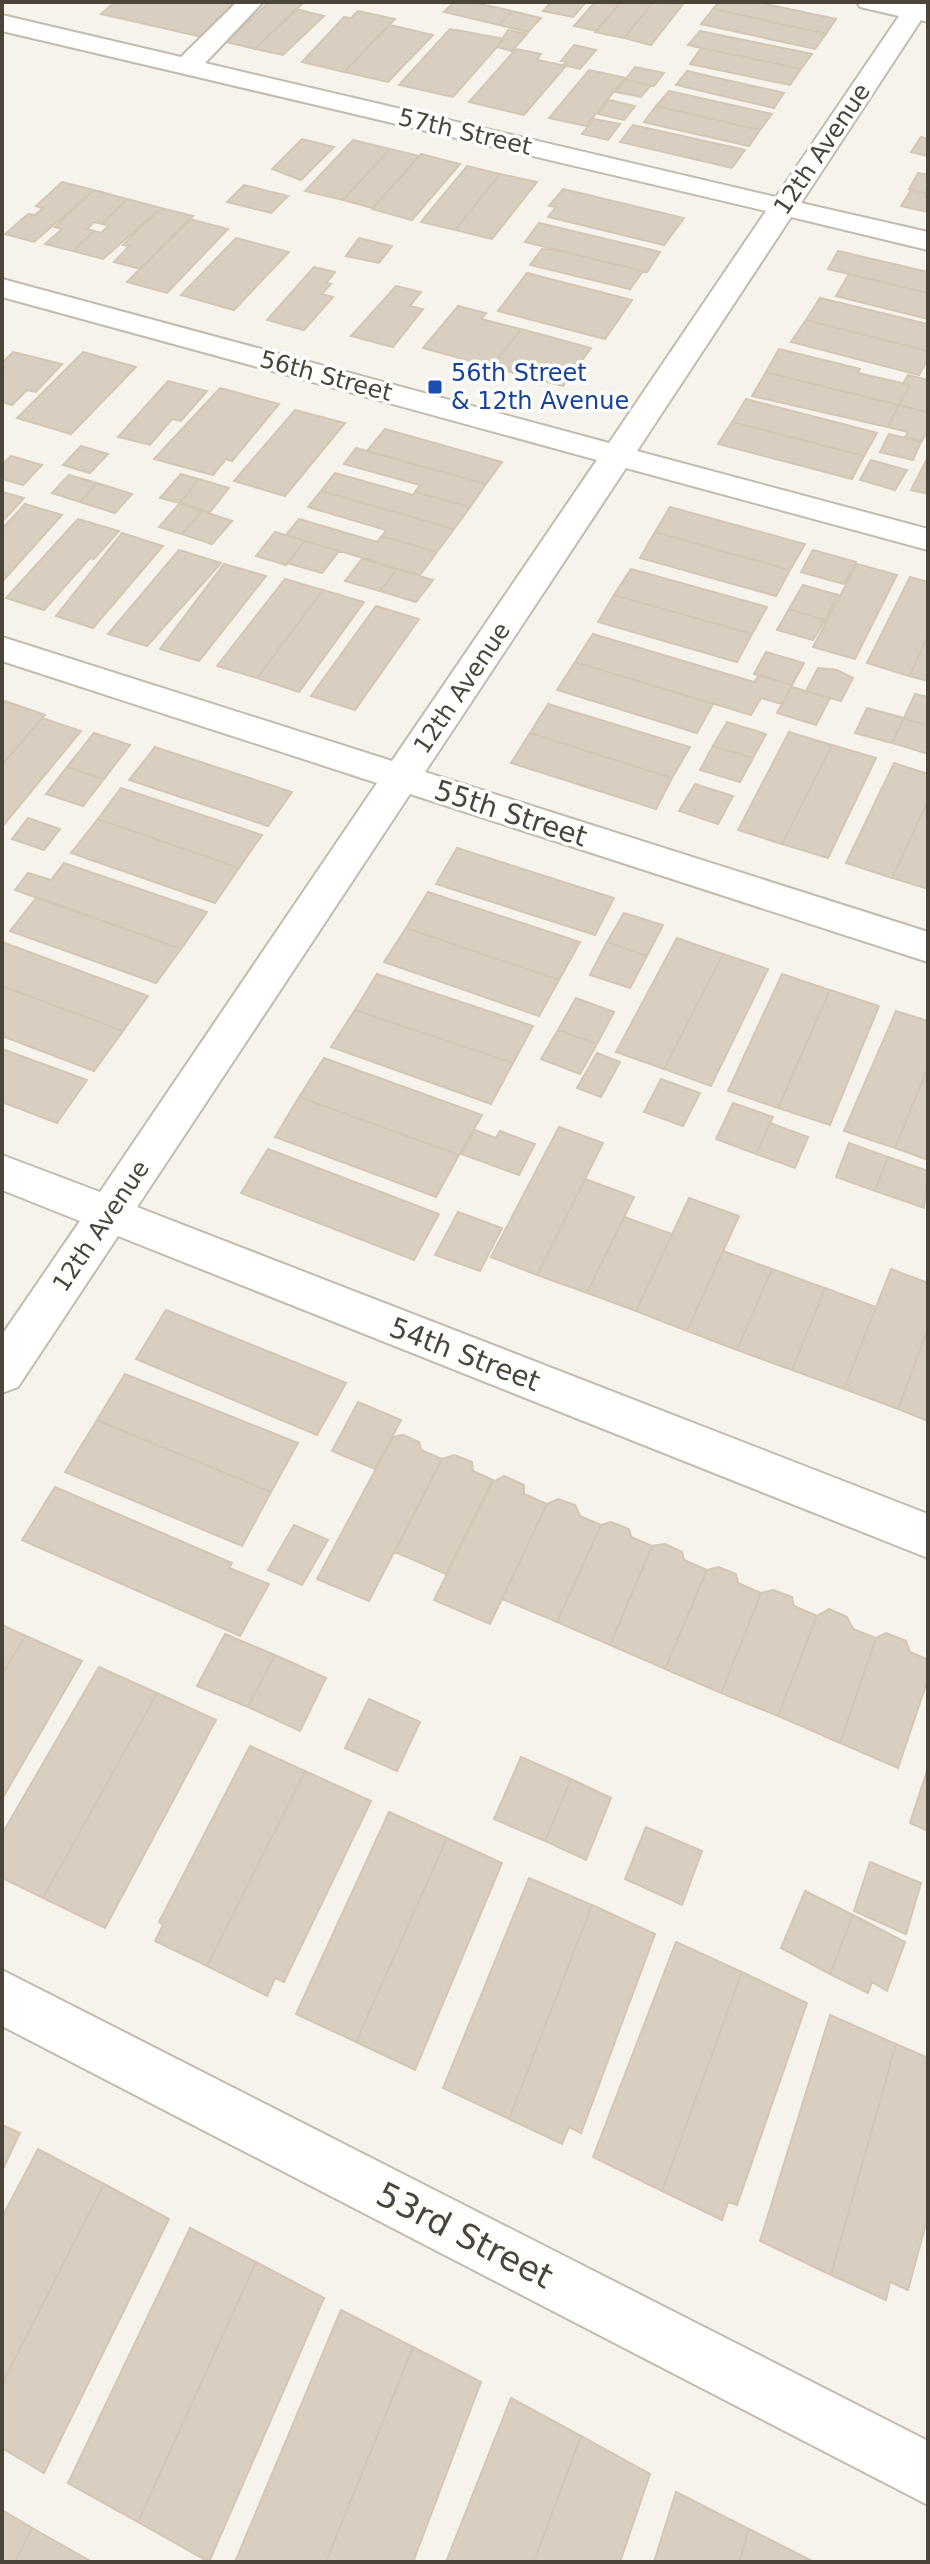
<svg xmlns="http://www.w3.org/2000/svg" width="930" height="2564" font-family="'DejaVu Sans',sans-serif">
<rect width="100%" height="100%" fill="#f6f3ec"/>
<path fill="#d8cfc1" stroke="#d3c7b4" stroke-width="2" d="M 115,2 L 239,2 L 202,37 L 101,14 Z
M 269,2 L 304,2 L 255,49 L 226,42 Z
M 462,2 L 471,2 L 512,11 L 499,25 L 444,12 L 453,3 Z
M 551,2 L 586,2 L 573,17 L 543,11 Z
M 595,2 L 621,2 L 597,31 L 574,26 Z
M 621,2 L 653,2 L 624,38 L 595,32 Z
M 653,2 L 683,4 L 651,45 L 624,38 Z
M 719,2 L 756,2 L 836,19 L 826,34 L 713,9 Z
M 296,9 L 324,16 L 283,55 L 255,49 Z
M 713,9 L 826,34 L 815,49 L 701,24 Z
M 358,11 L 395,19 L 344,72 L 302,62 L 344,17 L 351,18 Z
M 512,11 L 541,18 L 528,32 L 499,25 Z
M 390,25 L 433,35 L 388,82 L 344,72 Z
M 450,29 L 504,39 L 453,97 L 399,85 Z
M 508,30 L 527,34 L 512,51 L 497,47 Z
M 700,31 L 812,54 L 801,69 L 688,45 Z
M 574,45 L 596,50 L 580,69 L 563,65 L 567,62 L 561,61 Z
M 701,48 L 801,69 L 790,85 L 690,64 Z
M 516,49 L 541,54 L 537,60 L 566,66 L 524,115 L 469,102 Z
M 635,67 L 664,73 L 654,86 L 625,80 Z
M 589,70 L 625,78 L 586,126 L 549,118 Z
M 687,71 L 784,93 L 774,108 L 676,85 Z
M 625,80 L 651,85 L 641,97 L 616,92 Z
M 669,91 L 772,114 L 760,130 L 656,106 Z
M 609,100 L 635,106 L 624,120 L 598,114 Z
M 656,106 L 760,130 L 749,146 L 644,122 Z
M 594,119 L 620,124 L 608,140 L 582,134 Z
M 633,125 L 745,150 L 732,168 L 620,142 Z
M 921,137 L 928,139 L 928,156 L 911,152 Z
M 302,139 L 334,147 L 301,180 L 272,169 Z
M 353,140 L 390,149 L 343,200 L 305,191 Z
M 390,149 L 419,156 L 373,208 L 343,200 Z
M 421,154 L 460,164 L 412,220 L 372,209 Z
M 467,166 L 500,174 L 455,230 L 421,222 Z
M 918,173 L 928,175 L 928,194 L 909,189 Z
M 500,174 L 537,182 L 492,239 L 455,230 Z
M 62,182 L 94,190 L 34,242 L 5,234 L 28,214 L 35,215 L 43,208 L 36,206 Z
M 244,185 L 288,196 L 271,213 L 227,202 Z
M 563,189 L 684,218 L 664,245 L 548,217 L 556,207 L 549,206 Z
M 94,190 L 127,199 L 102,224 L 94,222 L 87,229 L 94,231 L 73,251 L 45,244 L 62,229 L 55,227 Z
M 911,190 L 928,194 L 928,212 L 901,206 Z
M 127,199 L 161,208 L 103,259 L 73,251 L 94,231 L 101,233 L 109,225 L 102,224 Z
M 161,208 L 193,216 L 140,269 L 114,262 L 129,246 L 123,245 Z
M 189,219 L 228,229 L 167,293 L 127,282 Z
M 539,223 L 660,252 L 647,272 L 525,242 Z
M 236,238 L 289,252 L 234,310 L 181,295 Z
M 359,238 L 392,246 L 379,263 L 346,256 Z
M 542,249 L 561,251 L 643,271 L 630,289 L 530,265 Z
M 838,251 L 928,272 L 928,293 L 828,269 Z
M 314,267 L 335,272 L 326,283 L 331,284 L 322,294 L 333,297 L 304,330 L 267,320 Z
M 527,273 L 632,300 L 605,339 L 498,311 Z
M 849,274 L 928,293 L 928,319 L 836,296 Z
M 396,286 L 421,292 L 410,306 L 423,309 L 393,347 L 351,336 Z
M 820,298 L 928,324 L 928,351 L 806,320 Z
M 458,306 L 486,313 L 481,319 L 521,329 L 492,367 L 423,348 Z
M 806,320 L 928,351 L 928,359 L 919,375 L 791,342 Z
M 521,329 L 591,348 L 563,386 L 492,367 Z
M 779,349 L 860,369 L 858,373 L 910,385 L 899,405 L 766,372 Z
M 13,352 L 62,364 L 36,392 L 27,390 L 12,405 L 2,402 L 2,370 L 5,367 L 2,363 Z
M 83,352 L 136,367 L 71,434 L 17,418 Z
M 766,372 L 899,405 L 888,427 L 752,396 Z
M 908,375 L 928,380 L 928,412 L 899,405 L 910,385 L 903,384 Z
M 168,381 L 207,391 L 181,421 L 172,419 L 150,445 L 118,437 Z
M 220,388 L 279,404 L 232,461 L 226,459 L 213,475 L 154,459 Z
M 746,399 L 877,433 L 864,456 L 732,422 Z
M 899,405 L 928,412 L 928,430 L 922,441 L 905,437 L 908,432 L 888,427 Z
M 295,410 L 345,423 L 285,496 L 234,481 Z
M 732,422 L 864,456 L 852,479 L 718,444 Z
M 385,429 L 502,462 L 486,484 L 367,451 Z
M 889,434 L 921,442 L 913,460 L 880,452 Z
M 81,446 L 108,454 L 90,473 L 63,465 Z
M 356,448 L 367,451 L 486,484 L 470,507 L 415,492 L 420,485 L 344,464 Z
M 11,456 L 42,465 L 23,485 L 2,479 L 2,465 Z
M 928,457 L 928,494 L 911,490 Z
M 871,460 L 907,470 L 895,490 L 860,480 Z
M 335,473 L 413,495 L 415,492 L 470,507 L 454,529 L 321,491 Z
M 181,474 L 199,479 L 180,503 L 160,498 Z
M 69,475 L 97,483 L 80,502 L 52,493 Z
M 199,479 L 229,488 L 210,512 L 180,503 Z
M 97,483 L 132,494 L 115,513 L 80,502 Z
M 321,491 L 454,529 L 437,552 L 382,536 L 386,530 L 308,507 Z
M 2,492 L 24,498 L 2,522 Z
M 25,504 L 62,515 L 2,582 L 2,529 Z
M 179,504 L 202,511 L 182,534 L 159,527 Z
M 670,507 L 805,544 L 790,570 L 655,532 Z
M 202,511 L 232,521 L 212,544 L 182,534 Z
M 78,519 L 119,531 L 94,559 L 90,558 L 44,610 L 6,598 Z
M 299,519 L 377,542 L 382,536 L 437,552 L 420,575 L 286,535 Z
M 275,532 L 305,541 L 286,565 L 256,556 Z
M 655,532 L 790,570 L 776,596 L 640,558 Z
M 122,533 L 163,546 L 93,628 L 56,616 Z
M 305,541 L 339,551 L 322,573 L 287,563 Z
M 179,550 L 221,563 L 147,646 L 108,634 Z
M 813,550 L 856,562 L 844,584 L 801,572 Z
M 362,559 L 397,569 L 380,591 L 345,581 Z
M 224,564 L 266,576 L 199,661 L 160,649 Z
M 857,564 L 897,575 L 855,659 L 813,647 Z
M 397,569 L 433,580 L 416,602 L 380,591 Z
M 631,569 L 767,607 L 752,634 L 614,595 Z
M 910,577 L 928,582 L 928,636 L 909,676 L 867,663 Z
M 285,579 L 323,590 L 257,678 L 217,666 Z
M 803,585 L 838,595 L 825,620 L 789,609 Z
M 323,590 L 364,602 L 299,692 L 257,678 Z
M 614,595 L 752,634 L 737,662 L 598,622 Z
M 376,606 L 419,619 L 355,710 L 311,696 Z
M 789,609 L 825,620 L 813,640 L 777,630 Z
M 593,634 L 754,682 L 759,675 L 792,685 L 782,704 L 761,698 L 751,715 L 575,662 Z
M 928,636 L 928,681 L 909,676 Z
M 766,652 L 804,663 L 792,685 L 754,674 Z
M 575,662 L 713,704 L 697,733 L 557,690 Z
M 818,668 L 837,670 L 853,678 L 841,701 L 806,691 Z
M 792,687 L 830,698 L 816,725 L 777,713 Z
M 915,694 L 928,697 L 928,726 L 904,718 Z
M 5,701 L 45,715 L 2,765 L 2,705 Z
M 548,704 L 690,747 L 672,778 L 530,733 Z
M 867,708 L 904,718 L 892,743 L 855,733 Z
M 42,718 L 81,731 L 2,827 L 2,765 Z
M 904,718 L 928,726 L 928,754 L 892,743 Z
M 727,722 L 766,734 L 753,758 L 713,746 Z
M 789,732 L 832,745 L 782,844 L 738,830 Z
M 94,733 L 130,745 L 104,779 L 67,767 Z
M 530,733 L 672,778 L 656,809 L 511,763 Z
M 832,745 L 876,758 L 828,858 L 782,844 Z
M 713,746 L 753,758 L 740,782 L 700,770 Z
M 155,747 L 292,792 L 268,826 L 129,780 Z
M 894,763 L 928,774 L 928,801 L 892,878 L 846,863 Z
M 67,767 L 104,779 L 83,806 L 46,794 Z
M 695,784 L 733,796 L 718,824 L 679,811 Z
M 121,788 L 262,835 L 239,868 L 98,819 Z
M 928,801 L 928,889 L 892,878 Z
M 28,818 L 60,829 L 44,850 L 12,839 Z
M 98,819 L 239,868 L 215,903 L 71,853 Z
M 457,848 L 614,898 L 595,935 L 436,884 Z
M 64,863 L 207,912 L 181,949 L 15,890 L 28,873 L 51,880 Z
M 428,892 L 580,942 L 559,980 L 406,928 Z
M 37,897 L 181,949 L 156,983 L 10,931 Z
M 624,913 L 663,925 L 647,956 L 607,942 Z
M 406,928 L 559,980 L 539,1016 L 384,962 Z
M 677,938 L 723,954 L 664,1069 L 616,1052 Z
M 2,942 L 148,996 L 123,1031 L 2,986 Z
M 607,942 L 647,956 L 630,988 L 590,975 Z
M 723,954 L 768,969 L 711,1086 L 664,1069 Z
M 377,974 L 533,1026 L 513,1063 L 355,1010 Z
M 782,974 L 830,990 L 778,1108 L 728,1091 Z
M 2,986 L 123,1031 L 94,1071 L 2,1036 Z
M 830,990 L 879,1006 L 830,1125 L 778,1108 Z
M 576,998 L 614,1012 L 597,1044 L 558,1030 Z
M 355,1010 L 513,1063 L 491,1104 L 331,1047 Z
M 896,1011 L 928,1021 L 928,1067 L 895,1148 L 844,1131 Z
M 558,1030 L 597,1044 L 580,1074 L 541,1059 Z
M 2,1049 L 87,1080 L 57,1123 L 2,1102 Z
M 597,1053 L 620,1062 L 601,1097 L 577,1088 Z
M 324,1058 L 482,1115 L 459,1155 L 299,1097 Z
M 928,1067 L 928,1160 L 895,1148 Z
M 661,1079 L 700,1093 L 683,1126 L 644,1112 Z
M 299,1097 L 459,1155 L 436,1197 L 275,1137 Z
M 733,1103 L 773,1117 L 756,1154 L 716,1139 Z
M 770,1123 L 808,1137 L 795,1168 L 756,1154 Z
M 559,1127 L 603,1143 L 537,1275 L 491,1257 Z
M 475,1130 L 496,1138 L 500,1131 L 535,1144 L 519,1175 L 461,1154 Z
M 849,1143 L 888,1157 L 875,1191 L 836,1177 Z
M 268,1149 L 439,1214 L 414,1260 L 241,1193 Z
M 888,1157 L 928,1171 L 924,1208 L 875,1191 Z
M 585,1179 L 634,1197 L 587,1293 L 537,1275 Z
M 689,1198 L 739,1216 L 687,1331 L 636,1311 Z
M 458,1212 L 502,1228 L 480,1271 L 435,1255 Z
M 624,1217 L 672,1234 L 636,1311 L 587,1293 Z
M 723,1251 L 772,1269 L 737,1350 L 687,1331 Z
M 772,1269 L 825,1288 L 792,1370 L 737,1350 Z
M 891,1269 L 928,1283 L 928,1328 L 898,1409 L 844,1389 Z
M 825,1288 L 876,1307 L 844,1389 L 792,1370 Z
M 166,1310 L 346,1383 L 317,1435 L 136,1359 Z
M 928,1328 L 928,1421 L 898,1409 Z
M 125,1374 L 298,1443 L 271,1492 L 97,1420 Z
M 358,1402 L 401,1420 L 375,1469 L 332,1451 Z
M 97,1420 L 271,1492 L 242,1546 L 65,1472 Z
M 403,1435 L 419,1442 L 421,1450 L 442,1459 L 369,1601 L 317,1579 L 393,1437 Z
M 454,1455 L 472,1462 L 473,1471 L 493,1480 L 446,1574 L 395,1552 L 442,1459 Z
M 504,1476 L 524,1485 L 524,1494 L 547,1504 L 490,1624 L 434,1600 L 493,1482 Z
M 55,1487 L 232,1563 L 229,1568 L 269,1584 L 240,1636 L 22,1540 Z
M 558,1499 L 575,1505 L 580,1516 L 601,1525 L 557,1622 L 502,1599 L 547,1504 Z
M 611,1522 L 629,1529 L 631,1537 L 652,1546 L 610,1645 L 557,1622 L 601,1525 Z
M 294,1525 L 328,1540 L 302,1585 L 268,1570 Z
M 665,1544 L 682,1552 L 684,1560 L 707,1570 L 665,1669 L 610,1645 L 652,1546 Z
M 718,1567 L 736,1574 L 738,1583 L 761,1593 L 721,1693 L 665,1669 L 707,1570 Z
M 773,1590 L 792,1597 L 794,1606 L 817,1616 L 778,1716 L 721,1693 L 761,1593 Z
M 829,1609 L 847,1617 L 853,1629 L 876,1638 L 840,1743 L 778,1716 L 817,1616 Z
M 2,1625 L 26,1636 L 2,1674 Z
M 886,1633 L 906,1641 L 910,1652 L 928,1660 L 928,1679 L 898,1768 L 840,1743 L 876,1638 Z
M 225,1634 L 275,1655 L 248,1707 L 197,1686 Z
M 26,1636 L 82,1661 L 2,1799 L 2,1674 Z
M 275,1655 L 326,1678 L 300,1731 L 248,1707 Z
M 99,1667 L 157,1693 L 43,1898 L 2,1878 L 2,1834 Z
M 157,1693 L 216,1720 L 105,1928 L 43,1898 Z
M 369,1699 L 420,1722 L 397,1771 L 345,1748 Z
M 250,1746 L 305,1771 L 207,1966 L 155,1941 L 163,1925 L 159,1922 Z
M 521,1757 L 571,1779 L 545,1841 L 494,1819 Z
M 928,1768 L 928,1831 L 910,1823 Z
M 305,1771 L 371,1801 L 284,1982 L 275,1978 L 267,1996 L 207,1966 Z
M 571,1779 L 611,1798 L 586,1860 L 545,1841 Z
M 389,1812 L 447,1838 L 356,2042 L 296,2014 Z
M 646,1827 L 702,1851 L 682,1905 L 625,1879 Z
M 447,1838 L 502,1863 L 415,2070 L 356,2042 Z
M 870,1862 L 921,1883 L 906,1934 L 854,1911 Z
M 529,1878 L 592,1905 L 509,2119 L 443,2088 Z
M 805,1891 L 853,1915 L 830,1974 L 781,1948 Z
M 592,1905 L 655,1934 L 581,2133 L 569,2127 L 562,2144 L 509,2119 Z
M 853,1915 L 905,1942 L 887,1991 L 872,1982 L 868,1993 L 830,1974 Z
M 676,1942 L 742,1972 L 662,2191 L 593,2157 Z
M 742,1972 L 807,2003 L 737,2205 L 728,2202 L 722,2220 L 662,2191 Z
M 830,2015 L 896,2044 L 831,2275 L 760,2241 Z
M 896,2044 L 928,2058 L 928,2216 L 908,2290 L 890,2282 L 886,2300 L 831,2275 Z
M 2,2125 L 20,2133 L 2,2171 Z
M 38,2149 L 104,2184 L 2,2384 L 2,2217 Z
M 104,2184 L 169,2219 L 44,2473 L 2,2448 L 2,2384 Z
M 190,2228 L 256,2262 L 138,2522 L 68,2483 Z
M 256,2262 L 324,2298 L 209,2562 L 138,2522 Z
M 341,2310 L 413,2347 L 326,2562 L 235,2562 Z
M 413,2347 L 481,2382 L 413,2562 L 326,2562 Z
M 511,2398 L 581,2436 L 534,2562 L 446,2562 Z
M 581,2436 L 650,2474 L 620,2562 L 534,2562 Z
M 676,2492 L 749,2529 L 739,2562 L 654,2562 Z
M 2,2510 L 32,2528 L 15,2562 L 2,2562 Z
M 32,2528 L 92,2562 L 15,2562 Z
M 749,2529 L 814,2562 L 739,2562 Z"/>
<g fill="none" stroke-linecap="round" stroke-linejoin="round">
<defs>
<path id="minor" d="M 237,2 L 263,2 L 205,63 L 776,197 L 899,16 L 860,7 L 857,2 L 928,2 L 928,22 L 921,20 L 801,203 L 928,232 L 928,250 L 791,217 L 637,451 L 928,529 L 928,550 L 626,468 L 425,772 L 928,932 L 928,962 L 410,794 L 137,1207 L 928,1514 L 928,1558 L 118,1236 L 18,1387 L 2,1393 L 2,1335 L 80,1221 L 2,1190 L 2,1155 L 100,1192 L 377,783 L 2,661 L 2,637 L 392,761 L 597,460 L 2,297 L 2,279 L 609,443 L 766,211 L 2,31 L 2,15 L 181,57 Z
M 2,1970 L 928,2441 L 928,2505 L 2,2026 Z"/>
</defs>
<use href="#minor" stroke="#c2bbae" stroke-width="4"/>
<use href="#minor" fill="#fff" fill-rule="evenodd"/>
</g>
<rect fill="#1a4fb4" stroke="#fff" stroke-width="3" x="427" y="379" width="16" height="16" rx="4"/>
<g text-anchor="middle" stroke-width="7" stroke-linejoin="round" paint-order="stroke">
<g font-size="24" fill="#4b4439" stroke="#fff">
<text transform="translate(465 132) rotate(13)" y="8">57th Street</text>
<text transform="translate(822 149) rotate(-56)" y="8">12th Avenue</text>
<text transform="translate(326 376) rotate(15)" y="8">56th Street</text>
<text transform="translate(462 688) rotate(-56)" y="8">12th Avenue</text>
<text transform="translate(101 1226) rotate(-56)" y="8">12th Avenue</text>
</g>
<g font-size="24" fill="#164399" stroke="#fff" text-anchor="start">
<text x="451" y="381">56th Street<tspan x="451" dy="28">&amp; 12th Avenue</tspan></text>
</g>
<g font-size="28" fill="#4b4439" stroke="#fff">
<text transform="translate(511 813) rotate(18)" y="10">55th Street</text>
<text transform="translate(465 1354) rotate(21)" y="10">54th Street</text>
</g>
<g font-size="34" fill="#4b4439" stroke="#fff">
<text transform="translate(465 2235) rotate(27)" y="12">53rd Street</text>
</g>
</g>
<rect width="930" height="2564" fill="none" stroke="#4b4439" stroke-width="8"/>
</svg>
